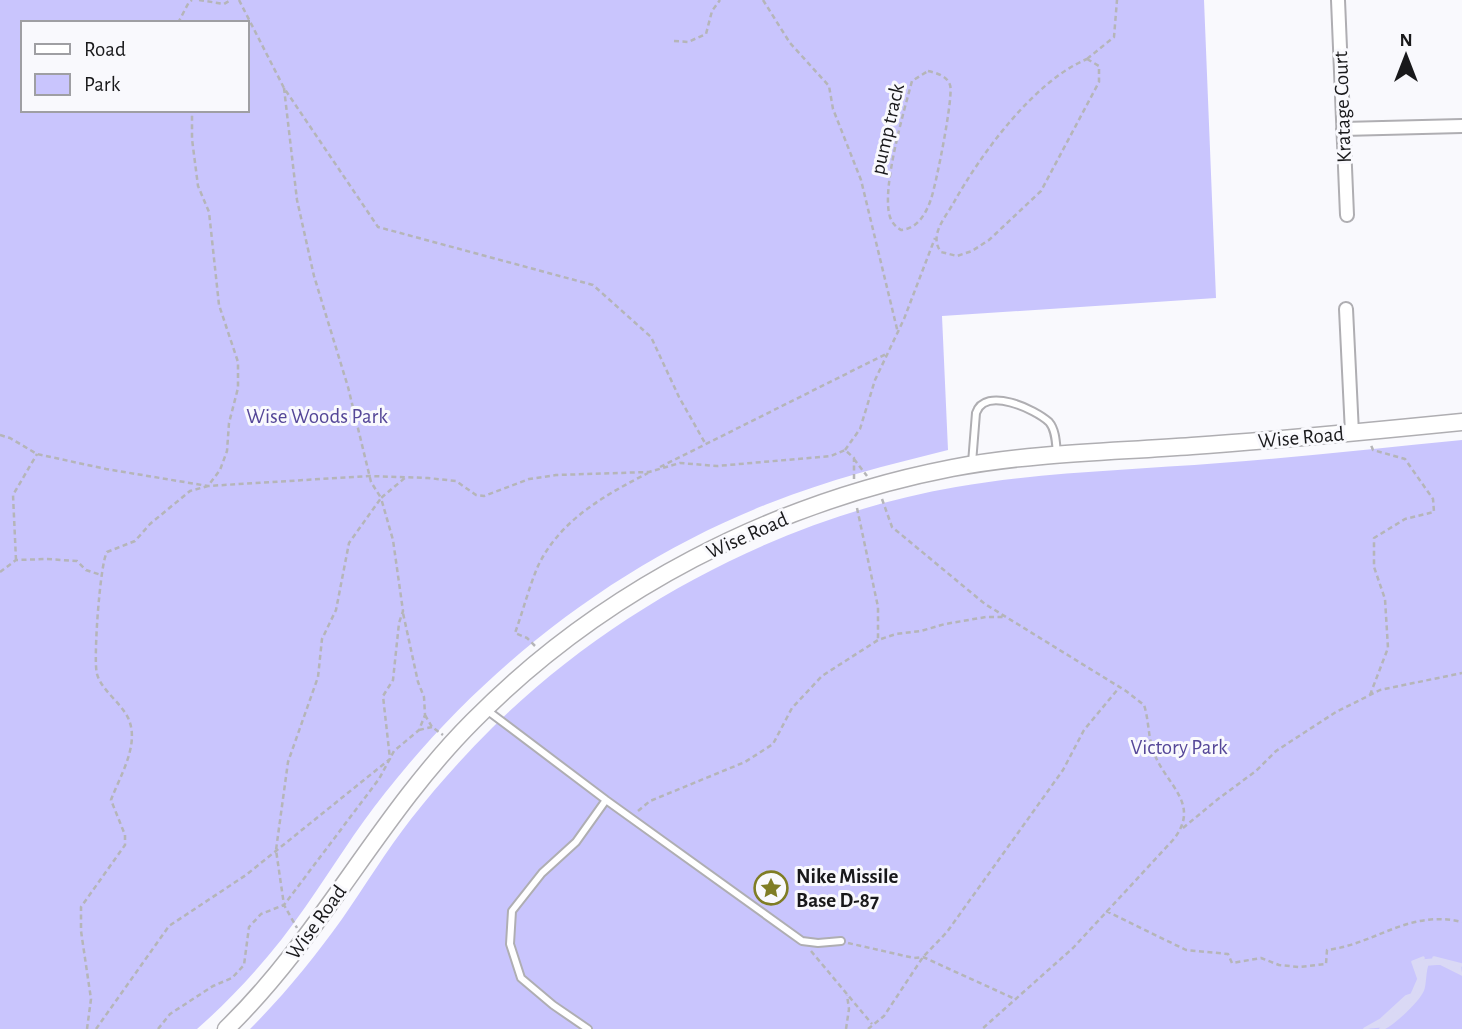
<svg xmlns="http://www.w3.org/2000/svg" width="1462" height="1029" font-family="'Alegreya Sans',sans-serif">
<rect width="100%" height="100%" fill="#f9f9fd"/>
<path fill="#c9c5fd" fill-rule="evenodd" d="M 0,0 L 1204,0 L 1216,298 L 942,316 L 948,450 C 887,465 828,480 770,503 C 619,562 485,666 385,793 C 356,829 332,869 306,906 C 275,951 238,993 197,1029 L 0,1029 ZM 23,23 L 247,23 L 247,110 L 23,110 Z
M 1462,440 L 1462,1029 L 250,1029 C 284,995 314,958 342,919 C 365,886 386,851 411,819 C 436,787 463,757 492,728 C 614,607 786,516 956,487 C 1043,472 1131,470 1220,463 C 1300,457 1381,448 1462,440 Z"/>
<path fill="#dad9f5" d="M 1437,958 L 1461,964 L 1462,974 L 1440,963 L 1427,964 L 1423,988 L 1413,1003 L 1387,1027 L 1365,1029 L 1381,1020 L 1406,997 L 1412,995 L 1419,980 L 1413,965 L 1415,960 Z"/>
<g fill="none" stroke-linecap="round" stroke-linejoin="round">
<path stroke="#dad9f5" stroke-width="3.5" d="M 1434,958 L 1462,965
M 1365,1029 L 1381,1020 L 1406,997 L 1412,995 L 1419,979 L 1413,962 L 1423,958
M 1381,1029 C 1392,1025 1420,999 1423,988 C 1425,980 1424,972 1427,964 L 1440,963 L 1462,974"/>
<defs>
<path id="service" d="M 972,463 L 976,413 C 985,386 1035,409 1049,422 C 1056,430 1056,444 1057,454
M 488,711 L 606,800 L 802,941 L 818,943 L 841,941
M 588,1029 L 553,1005 L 521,978 L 510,944 L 512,911 L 542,873 L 576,842 L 606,800"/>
<path id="minor" d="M 1338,0 L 1347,215
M 1343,129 L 1462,126
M 1346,309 L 1352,433"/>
<path id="tertiary" d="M 226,1029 C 321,937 379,815 473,721 C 601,591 772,503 952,468 C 1030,453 1112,452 1192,446 C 1282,440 1372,431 1462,422"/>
</defs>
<use href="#service" stroke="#afaeb2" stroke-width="10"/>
<use href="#minor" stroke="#afaeb2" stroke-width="16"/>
<use href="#tertiary" stroke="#afaeb2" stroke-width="19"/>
<path stroke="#b5b5b8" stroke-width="2.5" stroke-dasharray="5 3.5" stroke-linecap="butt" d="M 199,0 L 224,4 L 231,0
M 239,0 L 284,88 L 378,227 L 593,285 L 651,337 L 679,397 L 705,443
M 763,0 L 790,43 L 829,86 L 833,109 L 861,180 L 898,333
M 178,23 L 189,2 L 192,0
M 674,41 L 688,42 L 706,34 L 712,11 L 720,0
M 1087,59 L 1099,66 L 1099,82 L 1041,191 L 989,240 L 972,251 L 957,256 L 941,252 C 929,236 944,219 953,204 C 980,155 1034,81 1087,59 Z
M 1087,59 L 1114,37 L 1117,0
M 928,71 C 937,73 947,76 950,85 C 954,95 936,185 931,199 C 926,214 917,229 901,230 C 896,227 892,223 890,217 C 881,189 904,111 912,81 Z
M 284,88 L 297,200 L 314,276 L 348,387 L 371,482 L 381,498 L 349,543 L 336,610 L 322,639 L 318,677 L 288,762 L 276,850 L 284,905 L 297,928
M 0,435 L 10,438 L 37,454 L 106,469 L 208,486 L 369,476 L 428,478 L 456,481 L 476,495 L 484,496 L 529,479 L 556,475 L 649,472 L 680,463 L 717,466 L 831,456 L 845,450 L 854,458 L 854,481
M 845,450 L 860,429 L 875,380 L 904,319 L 935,238
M 854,459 L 867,476
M 660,467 L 888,353
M 882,499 L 892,527 L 985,604 L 1126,691 L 1144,705 C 1149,720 1148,738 1154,753 C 1166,785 1202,804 1173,840 L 1073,948 L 982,1029
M 857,508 L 878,607 L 878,640
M 16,560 L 13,495 L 37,454
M 0,572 L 16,560 L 47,559 L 77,561 L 86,570 L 101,575
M 535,646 L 527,638 L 515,633 C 523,611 529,587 538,566 C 560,520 605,495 648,473
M 1370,695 L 1388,648 L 1385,599 L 1374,567 L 1374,538 L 1405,519 L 1434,512 L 1433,499 L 1405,459 L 1373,450 L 1371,445
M 425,715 L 432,727 L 443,735
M 419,730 L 432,727
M 638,811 L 650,801 L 745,762 L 773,744 L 792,708 L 822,676 L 878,640 L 896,634 L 921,631 L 945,624 L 986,617 L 1004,617
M 1183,828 L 1218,799 L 1256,771 L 1276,751 L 1336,712 L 1380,690 L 1462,673
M 1106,911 L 1186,950 L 1228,954 L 1232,963 L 1261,958 L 1279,965 L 1299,967 L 1326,964 L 1327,950 C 1376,944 1409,909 1462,922
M 848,943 L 914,958 L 923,957 L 1015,999
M 811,951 L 872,1024
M 87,1029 L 91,999 L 81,931 L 81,907 L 125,845 L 125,835 L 111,800 C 119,778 138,748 130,723 C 125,705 102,692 97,674 C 93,661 100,563 107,552 L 135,541 L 150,524 L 190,491 L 208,486 L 220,470 L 227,451 L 229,423 L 238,388 L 238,362 L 219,305 L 209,212 L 198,186 L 192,139 L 192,110
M 96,1029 L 169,926 L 246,875 L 390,759 L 383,696 L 393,680 L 399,623 L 403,611 L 393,540 L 381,498 L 406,477
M 158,1029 L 170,1014 L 213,986 L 232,978 L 244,965 L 249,927 L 261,914 L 284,905 L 379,779 L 394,751 L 419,730 L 425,715 L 424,697 L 418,682 L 403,613
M 846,1029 L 849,1009 L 847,995
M 868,1029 L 884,1016 L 923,957 L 947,932 L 1063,770 L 1084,730 L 1118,689"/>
<use href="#service" stroke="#fff" stroke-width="6"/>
<use href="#minor" stroke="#fff" stroke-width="12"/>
<use href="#tertiary" stroke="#fff" stroke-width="16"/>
</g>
<defs>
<symbol id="sight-ring" viewBox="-11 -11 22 22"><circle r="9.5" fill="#f9f9fd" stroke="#7f7d25" stroke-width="1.5"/><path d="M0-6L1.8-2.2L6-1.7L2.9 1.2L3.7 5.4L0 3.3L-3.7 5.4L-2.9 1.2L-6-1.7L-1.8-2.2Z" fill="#7f7d25"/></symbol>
</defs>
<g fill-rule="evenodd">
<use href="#sight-ring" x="752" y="869" width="38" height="38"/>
</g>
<g text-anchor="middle" stroke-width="6" stroke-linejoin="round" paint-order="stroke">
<g font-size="21" fill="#19191b" stroke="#f9f9fd">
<text transform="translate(1342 107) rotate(-92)" y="7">Kratage Court</text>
<text transform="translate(887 129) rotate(-77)" y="7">pump track</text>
<text transform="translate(1301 437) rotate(-5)" y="7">Wise Road</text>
<text transform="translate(747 535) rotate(-24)" y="7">Wise Road</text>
<text transform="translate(316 922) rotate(-54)" y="7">Wise Road</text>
</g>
<g font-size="21" fill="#554798" stroke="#f9f9fd">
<text x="317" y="423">Wise Woods Park</text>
<text x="1179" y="754">Victory Park</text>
</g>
<g font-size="21" font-weight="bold" fill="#19191b" stroke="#f9f9fd" text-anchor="start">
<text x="796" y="883">Nike Missile<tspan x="796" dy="24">Base D-87</tspan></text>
</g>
</g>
<rect x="21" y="21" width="228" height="91" fill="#f9f9fd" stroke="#9f9fa3" stroke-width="2"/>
<rect x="35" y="44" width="35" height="10" fill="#ffffff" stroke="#9f9fa3" stroke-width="2"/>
<text x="84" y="56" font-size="21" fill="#19191b">Road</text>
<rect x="35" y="74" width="35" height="21" fill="#c9c5fd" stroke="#9f9fa3" stroke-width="2"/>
<text x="84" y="91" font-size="21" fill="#19191b">Park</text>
<g transform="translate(1406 56)" stroke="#f9f9fd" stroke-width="5" paint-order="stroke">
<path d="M0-5L12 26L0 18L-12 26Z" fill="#19191b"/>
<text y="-10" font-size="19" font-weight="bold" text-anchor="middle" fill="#19191b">N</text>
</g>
</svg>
